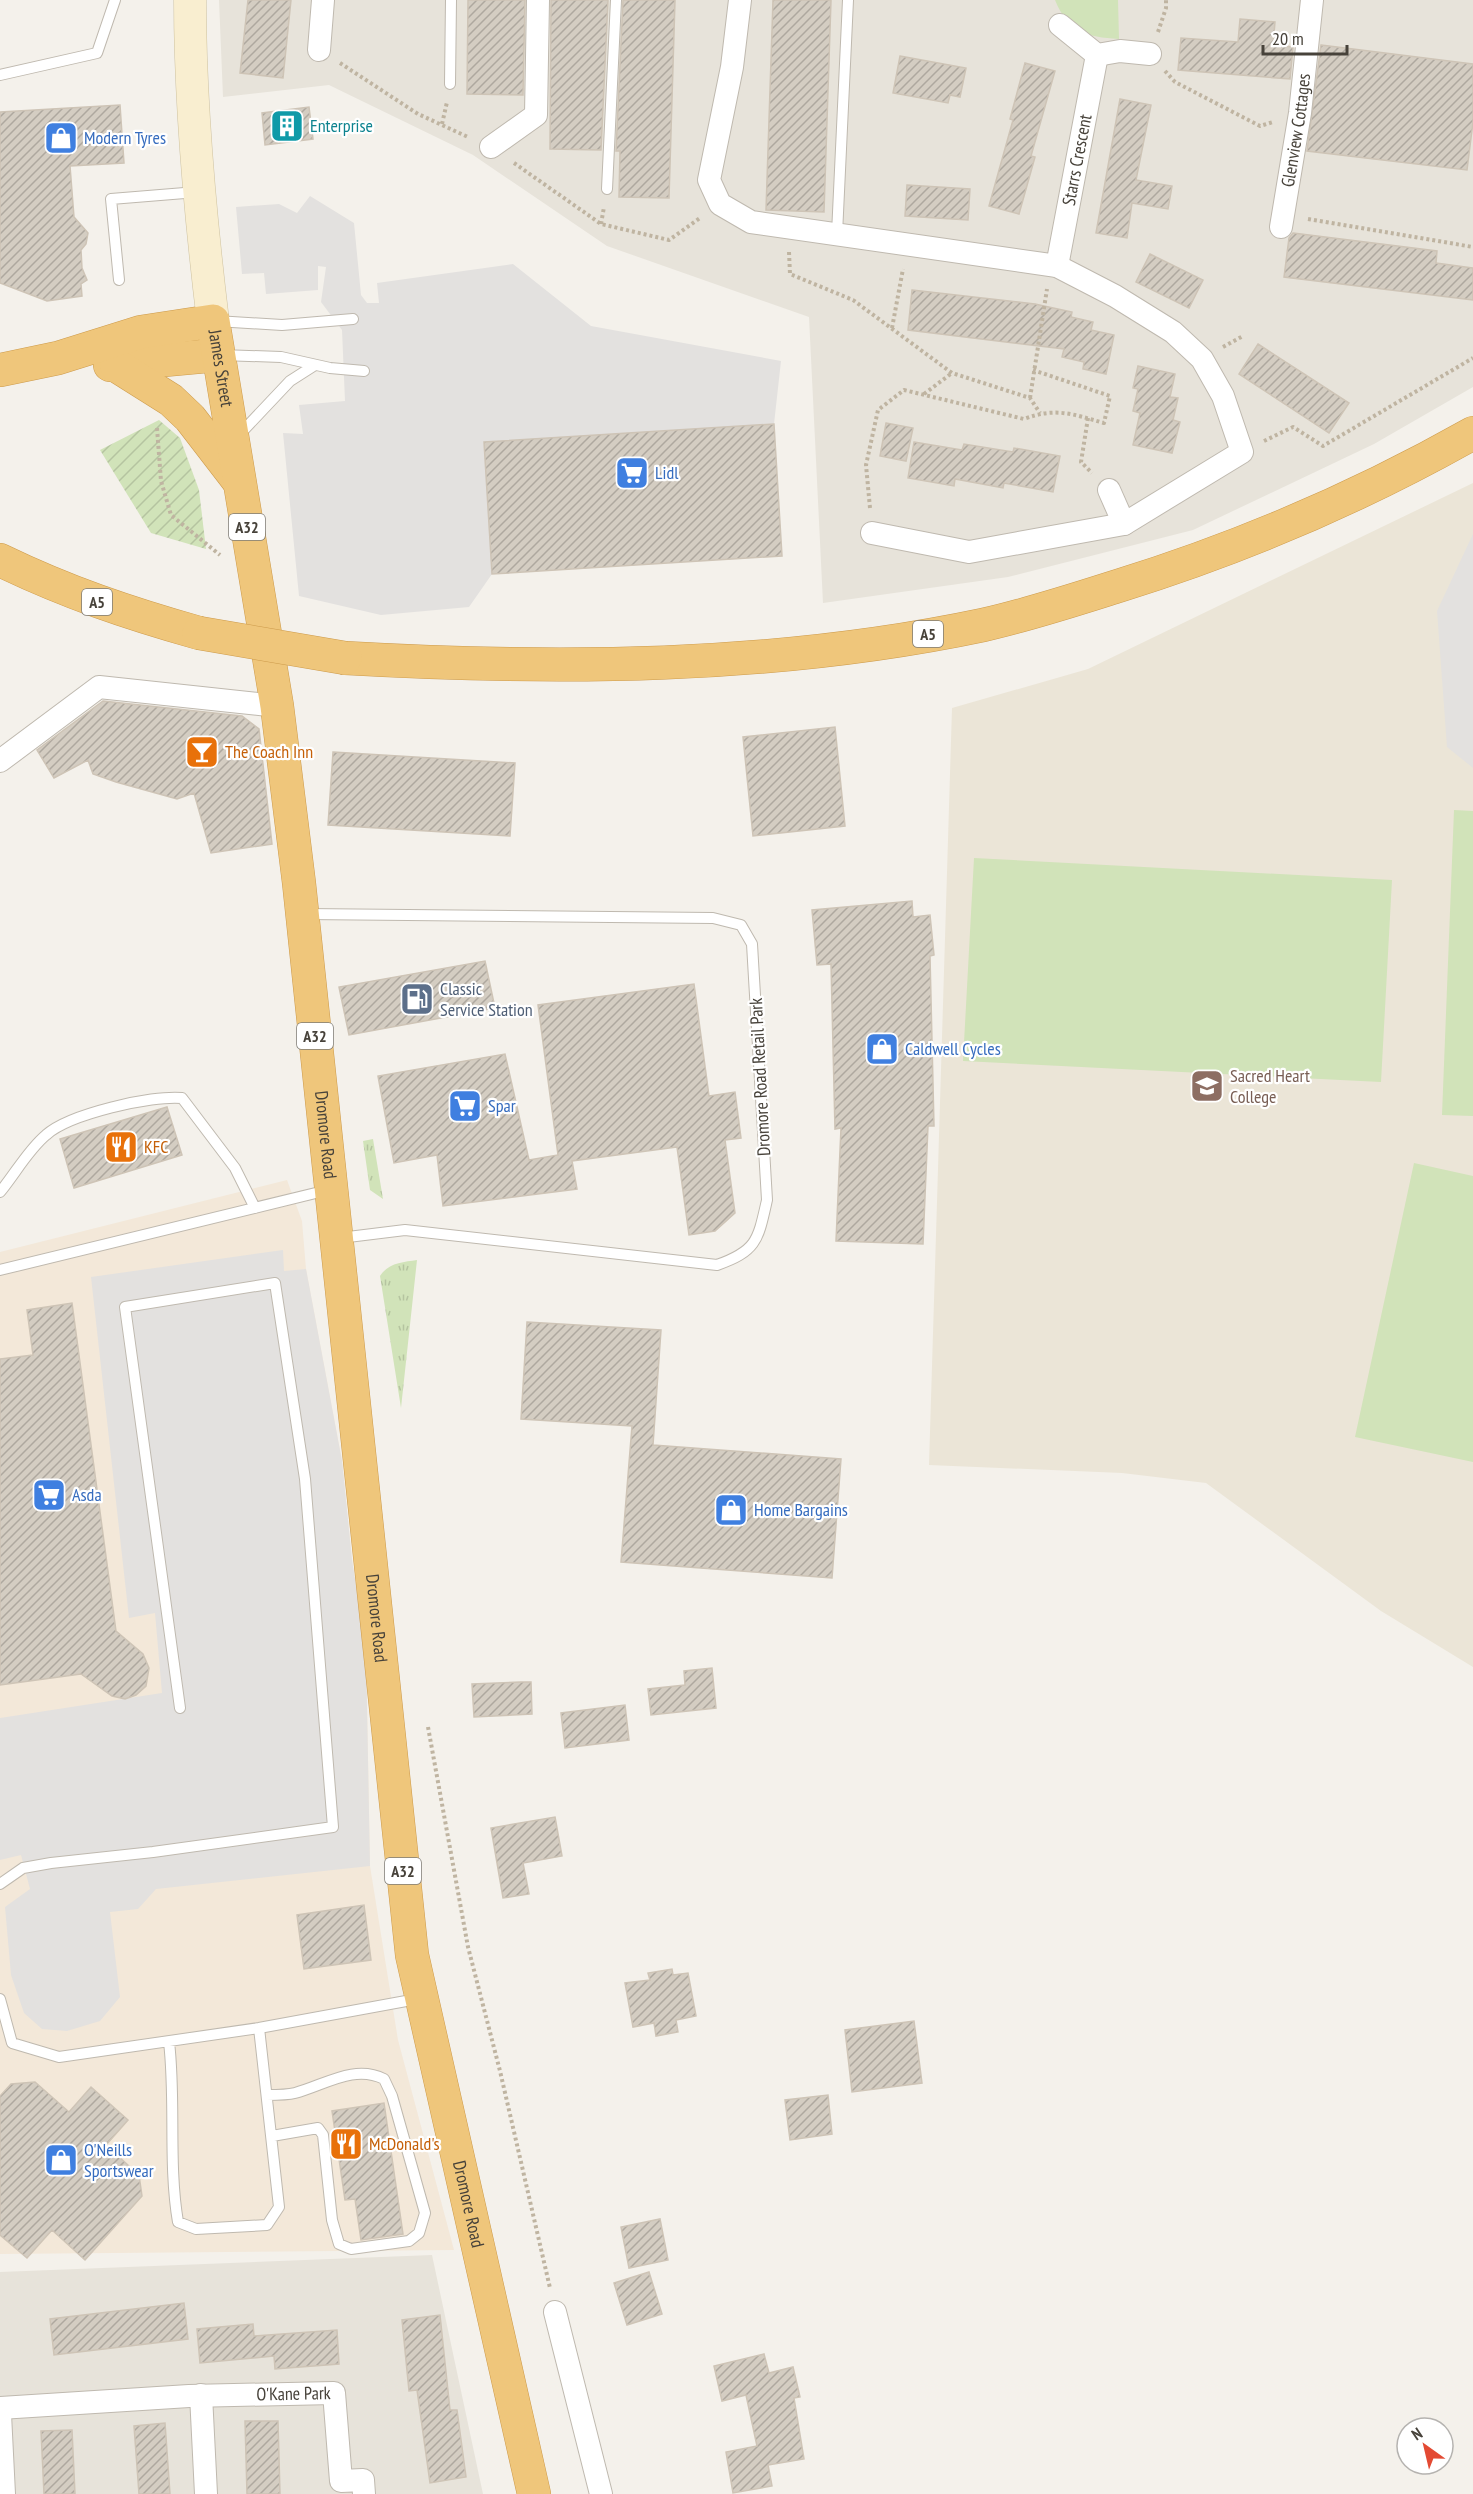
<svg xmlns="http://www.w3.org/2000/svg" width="1473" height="2494" font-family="'PT Sans Narrow',sans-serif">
<defs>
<pattern id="grass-tufts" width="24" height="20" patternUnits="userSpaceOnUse" patternTransform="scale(1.5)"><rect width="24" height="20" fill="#d1e3b9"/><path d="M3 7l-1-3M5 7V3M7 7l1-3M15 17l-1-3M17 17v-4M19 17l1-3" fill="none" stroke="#b5c4a0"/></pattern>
<pattern id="garden-furrows" width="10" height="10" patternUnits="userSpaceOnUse" patternTransform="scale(1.5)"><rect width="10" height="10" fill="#d1e3b9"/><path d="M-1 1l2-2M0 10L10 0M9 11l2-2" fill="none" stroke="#b5c4a0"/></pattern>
<pattern id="building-hatch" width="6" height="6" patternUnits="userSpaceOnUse" patternTransform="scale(1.5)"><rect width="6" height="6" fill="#d4cdc2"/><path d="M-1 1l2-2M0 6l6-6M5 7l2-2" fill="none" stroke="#aea89f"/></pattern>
</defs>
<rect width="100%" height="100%" fill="#f4f1eb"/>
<path fill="#e7e3da" d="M 219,0 L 1473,0 L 1473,387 L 1374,444 L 1193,530 L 1008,577 L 823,603 L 809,317 L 607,246 L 473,155 L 329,85 L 223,97 Z
M 432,2255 L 483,2494 L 0,2494 L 0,2272 Z"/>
<path fill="#f3e8d9" d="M 287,1180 L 302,1221 L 306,1269 L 342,1461 L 352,1560 L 366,1652 L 370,1866 L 398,2040 L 454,2250 L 0,2254 L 0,1252 Z"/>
<path fill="#ebe5d7" d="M 1473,483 L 1473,1667 L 1381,1611 L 1206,1483 L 1122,1473 L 929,1465 L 952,708 L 1088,669 Z"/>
<path fill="url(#grass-tufts)" d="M 373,1139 L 383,1199 L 370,1190 L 363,1141 Z
M 417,1260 L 401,1408 L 380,1276 C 388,1263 403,1262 417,1260 Z"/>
<path fill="url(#garden-furrows)" d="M 159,420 L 180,438 L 199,490 L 206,549 L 151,533 L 100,450 Z"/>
<path fill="#d1e3b9" d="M 1055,0 L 1118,0 L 1119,39 C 1086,37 1068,32 1055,0 Z
M 1454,810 L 1473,811 L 1473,1116 L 1442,1115 Z
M 974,858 L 1392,880 L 1381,1082 L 963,1061 Z
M 1414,1163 L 1473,1176 L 1473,1462 L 1355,1437 Z"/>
<path fill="#e3e1df" d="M 310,196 L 354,223 L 361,295 L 367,303 L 379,303 L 377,283 L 513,264 L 591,326 L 781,361 L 774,424 L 485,442 L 492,574 L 469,607 L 381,615 L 299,596 L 283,433 L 303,434 L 299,405 L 345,401 L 342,330 L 321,302 L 326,267 L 318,266 L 318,290 L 266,294 L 264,273 L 242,274 L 236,207 L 279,204 L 297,213 Z
M 1473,534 L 1473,768 L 1447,747 L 1437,611 Z
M 283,1250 L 284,1271 L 306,1269 L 342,1461 L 352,1560 L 366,1652 L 370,1866 L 156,1889 L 138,1909 L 110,1912 L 120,1997 L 100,2021 L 67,2031 L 42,2029 L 24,2013 L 11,1975 L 5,1907 L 30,1889 L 21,1855 L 0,1860 L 0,1718 L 162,1693 L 155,1613 L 129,1618 L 91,1277 Z"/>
<path fill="url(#building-hatch)" stroke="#cec4b6" stroke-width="1.5" d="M 248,0 L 291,0 L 283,78 L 240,73 Z
M 468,0 L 525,0 L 523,95 L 467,94 Z
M 551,0 L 608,0 L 601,150 L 550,149 Z
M 623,0 L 675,0 L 669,198 L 619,197 L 620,151 L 616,151 Z
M 773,0 L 831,0 L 824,212 L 766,210 Z
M 1240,19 L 1275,22 L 1273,45 L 1293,47 L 1290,79 L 1178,70 L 1181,38 L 1238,42 Z
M 1321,45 L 1473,64 L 1473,122 L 1467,170 L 1307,151 Z
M 900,56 L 966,68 L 960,97 L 950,95 L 948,103 L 893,93 Z
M 1025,63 L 1055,71 L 1031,156 L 1035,157 L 1019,214 L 989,206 L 1013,120 L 1010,119 Z
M 1120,99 L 1151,105 L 1136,180 L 1172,186 L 1168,209 L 1132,203 L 1127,238 L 1096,233 Z
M 120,105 L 124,163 L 70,166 L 74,217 L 88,233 L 86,244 L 81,250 L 82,268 L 87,280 L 81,284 L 82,296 L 47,301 L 0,283 L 0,112 Z
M 309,107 L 313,139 L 265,145 L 262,113 Z
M 907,185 L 970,189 L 968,220 L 905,216 Z
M 1293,233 L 1437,251 L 1436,263 L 1473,268 L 1473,300 L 1284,277 L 1289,238 Z
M 1150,254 L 1203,280 L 1189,308 L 1136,282 Z
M 912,290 L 1035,304 L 1072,312 L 1071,317 L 1093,322 L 1091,330 L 1114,335 L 1106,374 L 1083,369 L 1084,362 L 1062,357 L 1064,349 L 908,330 Z
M 1258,344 L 1349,403 L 1329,433 L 1239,374 Z
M 1138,366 L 1175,374 L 1170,397 L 1178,398 L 1173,420 L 1180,422 L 1172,453 L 1133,445 L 1140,413 L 1133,411 L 1138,389 L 1133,388 Z
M 886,423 L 913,428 L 906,461 L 880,456 Z
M 774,424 L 782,556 L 492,574 L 484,442 Z
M 914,442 L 962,450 L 964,444 L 1013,452 L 1014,448 L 1060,456 L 1053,492 L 1004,483 L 1003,488 L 955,479 L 954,486 L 908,478 Z
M 103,701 L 242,716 L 259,729 L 272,844 L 211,853 L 194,793 L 177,799 L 116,782 L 93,774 L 88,760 L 54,778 L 37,750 Z
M 835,727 L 845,826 L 753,836 L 743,737 Z
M 333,752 L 515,763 L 510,836 L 328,825 Z
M 912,901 L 913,917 L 930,915 L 934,955 L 930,956 L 934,1126 L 928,1126 L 923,1244 L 836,1241 L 841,1128 L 835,1129 L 831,964 L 817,965 L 812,910 Z
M 485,961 L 495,1008 L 349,1035 L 339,987 Z
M 694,984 L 709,1096 L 735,1092 L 741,1138 L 725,1140 L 735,1213 L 715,1231 L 689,1235 L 677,1147 L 572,1161 L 577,1189 L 443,1206 L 437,1155 L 394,1163 L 378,1076 L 505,1054 L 529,1160 L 558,1155 L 538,1005 Z
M 167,1107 L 182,1155 L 74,1188 L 60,1139 Z
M 72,1303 L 116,1631 L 143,1654 L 149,1668 L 146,1686 L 136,1695 L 125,1699 L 112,1696 L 81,1674 L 0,1685 L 0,1359 L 33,1355 L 27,1310 Z
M 527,1322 L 661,1330 L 653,1445 L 841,1459 L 832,1578 L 621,1562 L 632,1426 L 521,1419 Z
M 712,1668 L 716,1708 L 651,1715 L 648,1689 L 685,1685 L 684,1671 Z
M 521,1682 L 531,1682 L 532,1714 L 474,1717 L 472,1684 Z
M 625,1705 L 629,1740 L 565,1748 L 561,1713 Z
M 555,1817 L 562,1856 L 523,1863 L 529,1894 L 503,1898 L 491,1828 Z
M 364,1905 L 371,1960 L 304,1969 L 297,1915 Z
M 672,1969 L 673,1975 L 688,1973 L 696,2016 L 676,2020 L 678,2032 L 656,2036 L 654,2023 L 633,2027 L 625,1983 L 650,1980 L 648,1973 Z
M 914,2021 L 922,2083 L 852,2092 L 845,2030 Z
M 35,2082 L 69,2112 L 91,2087 L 128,2120 L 106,2145 L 139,2175 L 142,2196 L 85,2260 L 52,2230 L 27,2258 L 0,2235 L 0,2096 L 11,2084 Z
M 828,2095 L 832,2134 L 790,2140 L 785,2100 Z
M 384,2103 L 403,2234 L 361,2240 L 355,2199 L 345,2200 L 332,2111 Z
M 660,2219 L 668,2260 L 629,2268 L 621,2227 Z
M 649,2272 L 662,2314 L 627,2325 L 614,2283 Z
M 184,2303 L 188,2339 L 54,2355 L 50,2319 Z
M 440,2315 L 450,2410 L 457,2410 L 466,2477 L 430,2483 L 417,2390 L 409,2391 L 402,2320 Z
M 253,2324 L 254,2336 L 337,2330 L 339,2364 L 275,2369 L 274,2356 L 200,2363 L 197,2329 Z
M 764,2354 L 769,2373 L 793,2367 L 800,2397 L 794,2398 L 804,2459 L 768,2465 L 772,2486 L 733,2493 L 726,2452 L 757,2446 L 746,2395 L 722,2401 L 714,2366 Z
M 245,2421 L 278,2421 L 280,2494 L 247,2494 Z
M 165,2423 L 170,2494 L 139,2494 L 134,2426 Z
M 72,2430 L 75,2494 L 44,2494 L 41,2431 Z"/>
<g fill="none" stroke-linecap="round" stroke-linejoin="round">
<defs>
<path id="lane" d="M 0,75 L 97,53 L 115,0
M 450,84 L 451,0
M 607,189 L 616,0
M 837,234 L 848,0
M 119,280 L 111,199 L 197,192
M 216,321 L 282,325 L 353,319
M 221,355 L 281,357 L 330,368 L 364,371
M 239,435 L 290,381 L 315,365
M 305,914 L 713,918 L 741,925 L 752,944 L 767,1200 C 758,1240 757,1251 717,1265 L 405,1230 L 340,1238
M 0,1192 C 15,1174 28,1150 46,1135 C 69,1114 152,1095 182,1098 L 235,1168 L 255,1208
M 0,1270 L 328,1190
M 0,1884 L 23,1868 L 51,1863 L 153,1852 L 333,1827 L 305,1479 L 275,1283 L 125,1307 L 180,1708
M 0,1999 L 12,2043 L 59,2057 L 259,2028 L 417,1999
M 169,2042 C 176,2101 168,2163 178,2222 L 196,2229 L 267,2225 L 279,2207 L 259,2028
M 267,2095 C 277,2095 287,2095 295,2093 C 325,2085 354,2064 384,2079 L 392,2096 L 425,2213 L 419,2233 L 409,2241 L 351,2249 L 339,2244 L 332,2220 L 323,2135 L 318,2128 L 272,2136"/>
<g id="street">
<path d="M 740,0 L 732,67 L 709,180 L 720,204 L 751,222 L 1057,266 L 1115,296 L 1173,332 L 1202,359 L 1223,396 L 1242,452 L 1124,524 L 969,552 L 872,533"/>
<path d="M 1060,25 L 1097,55 L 1120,51 L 1150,54"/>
<path d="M 319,50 L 323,0"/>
<path d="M 491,147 L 536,115 L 538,0"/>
<path id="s1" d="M 1281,227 L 1300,113 L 1312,0"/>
<path id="s2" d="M 1057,266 L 1097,55"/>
<path d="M 1109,490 L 1124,524"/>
<path d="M 0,761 L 99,687 L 277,706"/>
<path d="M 555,2312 L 601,2494"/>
<path d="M 201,2395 L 206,2494"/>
<path id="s3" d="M 0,2408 L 189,2396 L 334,2393 L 341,2481 L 363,2480 L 364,2494"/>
<path d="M 0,2414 L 4,2494"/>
</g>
<path id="secondary" d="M 190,0 C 190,108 200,214 213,321"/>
<g id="highway">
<path d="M 110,365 L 218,355"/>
<path d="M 117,366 L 171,400 L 190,418 L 237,479"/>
<path id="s4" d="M 0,370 L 58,358 L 141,332 L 213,321 L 277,706 L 299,883 L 412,1955 L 534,2494"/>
<path d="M 0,560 C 66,592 128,613 199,633"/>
<path d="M 345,658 C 557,670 774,669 983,625 C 1028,615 1074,600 1118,586 C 1244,547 1358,498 1473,433"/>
</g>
</defs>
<use href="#lane" stroke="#bfb9af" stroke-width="12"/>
<use href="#street" stroke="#bfb9af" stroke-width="24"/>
<use href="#secondary" stroke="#cec2a0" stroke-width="33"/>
<use href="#highway" stroke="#cd9b4c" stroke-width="34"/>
<path stroke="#bfb4a1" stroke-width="4" stroke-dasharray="3 3" stroke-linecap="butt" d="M 1158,32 L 1166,8 L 1166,0
M 340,63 L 418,114 L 468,137
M 1165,71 L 1175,82 L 1260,126 L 1273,122
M 442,124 L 447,102
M 514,163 L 601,224 L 669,240 L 700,218
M 1308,219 L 1473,247
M 601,224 L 604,207
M 789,252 L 790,274 L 853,300 L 952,373 L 1030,398 L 1040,413
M 892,328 L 903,269
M 1223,347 L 1243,336
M 924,394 L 952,373
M 1030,398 L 1047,289
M 1088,418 L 1081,462 L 1092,473
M 157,428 L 161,481 L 171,515 L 220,555
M 1264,441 L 1293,427 L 1323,446 L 1473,358
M 870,508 L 866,465 L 878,410 L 904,390 L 1024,419 C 1056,407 1072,414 1104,423 L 1110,396 L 1033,370
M 428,1727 L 468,1947 L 500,2071 L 550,2288"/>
<use href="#lane" stroke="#fff" stroke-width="10"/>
<use href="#street" stroke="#fff" stroke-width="22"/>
<use href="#secondary" stroke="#f9eed0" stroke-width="32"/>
<use href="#highway" stroke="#efc67b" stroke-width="33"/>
<defs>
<path id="highway-bridge" d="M 199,633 L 345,658"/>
</defs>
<use href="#highway-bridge" stroke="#cd9b4c" stroke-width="34" stroke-linecap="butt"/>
<use href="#highway-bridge" stroke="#efc67b" stroke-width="33"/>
</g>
<defs>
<symbol id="building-square" viewBox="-11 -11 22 22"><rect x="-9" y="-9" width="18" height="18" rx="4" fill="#0f9aa8" stroke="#fff"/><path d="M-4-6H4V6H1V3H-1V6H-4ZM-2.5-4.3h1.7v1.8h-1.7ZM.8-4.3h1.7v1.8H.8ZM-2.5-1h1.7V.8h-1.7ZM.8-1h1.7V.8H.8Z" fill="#fff"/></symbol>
<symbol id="shop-square" viewBox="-11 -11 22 22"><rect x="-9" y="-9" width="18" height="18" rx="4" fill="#3f7fe0" stroke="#fff"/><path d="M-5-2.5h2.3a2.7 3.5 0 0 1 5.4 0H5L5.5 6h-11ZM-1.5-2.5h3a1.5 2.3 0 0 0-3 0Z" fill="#fff"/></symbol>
<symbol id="supermarket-square" viewBox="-11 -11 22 22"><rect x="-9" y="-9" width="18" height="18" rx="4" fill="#3f7fe0" stroke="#fff"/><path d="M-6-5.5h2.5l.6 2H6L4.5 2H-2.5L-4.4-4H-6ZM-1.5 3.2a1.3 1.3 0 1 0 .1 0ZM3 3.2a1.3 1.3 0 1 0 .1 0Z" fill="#fff"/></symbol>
<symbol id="bar-square" viewBox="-11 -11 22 22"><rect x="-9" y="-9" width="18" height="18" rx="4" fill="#e8710a" stroke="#fff"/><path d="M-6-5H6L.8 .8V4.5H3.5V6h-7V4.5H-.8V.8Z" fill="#fff"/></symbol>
<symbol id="fuel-square" viewBox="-11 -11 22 22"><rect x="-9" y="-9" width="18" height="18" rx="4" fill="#5c6f8a" stroke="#fff"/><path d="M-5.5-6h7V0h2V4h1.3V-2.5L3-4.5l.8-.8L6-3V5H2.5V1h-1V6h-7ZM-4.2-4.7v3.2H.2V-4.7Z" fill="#fff"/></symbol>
<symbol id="university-square" viewBox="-11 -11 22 22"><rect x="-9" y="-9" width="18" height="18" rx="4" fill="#8d6e63" stroke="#fff"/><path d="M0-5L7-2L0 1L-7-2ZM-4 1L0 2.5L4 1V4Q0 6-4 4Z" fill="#fff"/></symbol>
<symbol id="restaurant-square" viewBox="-11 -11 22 22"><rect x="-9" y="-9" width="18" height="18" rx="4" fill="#e8710a" stroke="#fff"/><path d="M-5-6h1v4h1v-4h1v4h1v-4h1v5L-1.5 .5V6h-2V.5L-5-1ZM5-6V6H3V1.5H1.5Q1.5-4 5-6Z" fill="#fff"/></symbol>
</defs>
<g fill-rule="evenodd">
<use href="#building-square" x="268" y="107" width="38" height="38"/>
<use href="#shop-square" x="42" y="119" width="38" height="38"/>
<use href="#supermarket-square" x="613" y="454" width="38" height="38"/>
<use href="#bar-square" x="183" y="733" width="38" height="38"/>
<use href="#fuel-square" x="398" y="980" width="38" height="38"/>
<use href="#shop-square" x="863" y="1030" width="38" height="38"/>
<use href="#university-square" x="1188" y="1067" width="38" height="38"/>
<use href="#supermarket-square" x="446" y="1087" width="38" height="38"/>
<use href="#restaurant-square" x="102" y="1128" width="38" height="38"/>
<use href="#supermarket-square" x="30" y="1476" width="38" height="38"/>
<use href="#shop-square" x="712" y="1491" width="38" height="38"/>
<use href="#restaurant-square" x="327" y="2125" width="38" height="38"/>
<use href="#shop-square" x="42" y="2141" width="38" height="38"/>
</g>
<g text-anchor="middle" stroke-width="4.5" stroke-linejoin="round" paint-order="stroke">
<g fill="#fff" stroke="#7e7b75" stroke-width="1.5">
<rect x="229" y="514" width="36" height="26" rx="4.5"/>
<rect x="82" y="589" width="30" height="26" rx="4.5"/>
<rect x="913" y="621" width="30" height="26" rx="4.5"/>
<rect x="297" y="1023" width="36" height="26" rx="4.5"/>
<rect x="385" y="1858" width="36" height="26" rx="4.5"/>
</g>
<g font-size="16" font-weight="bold" fill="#47423a">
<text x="247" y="533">A32</text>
<text x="97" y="608">A5</text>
<text x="928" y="640">A5</text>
<text x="315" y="1042">A32</text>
<text x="403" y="1877">A32</text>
</g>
<g font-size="18" fill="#0d838f" stroke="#fff" text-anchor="start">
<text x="310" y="132">Enterprise</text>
</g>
<g font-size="18" fill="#47423a" stroke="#fff">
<text dy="6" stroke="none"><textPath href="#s1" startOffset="98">Glenview Cottages</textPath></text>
<text dy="6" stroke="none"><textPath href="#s2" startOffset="108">Starrs Crescent</textPath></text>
<text dy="6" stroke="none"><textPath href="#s4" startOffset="267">James Street</textPath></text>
<text transform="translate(760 1077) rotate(-93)" y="6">Dromore Road Retail Park</text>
<text dy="6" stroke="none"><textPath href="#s4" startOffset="1041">Dromore Road</textPath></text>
<text dy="6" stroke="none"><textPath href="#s4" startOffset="1527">Dromore Road</textPath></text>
<text dy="6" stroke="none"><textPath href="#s4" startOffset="2121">Dromore Road</textPath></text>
<text dy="6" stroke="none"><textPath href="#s3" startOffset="294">O'Kane Park</textPath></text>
</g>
<g font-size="18" fill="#366cbe" stroke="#fff" text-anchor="start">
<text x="84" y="144">Modern Tyres</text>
<text x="655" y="479">Lidl</text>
<text x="905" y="1055">Caldwell Cycles</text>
<text x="488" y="1112">Spar</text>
<text x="72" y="1501">Asda</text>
<text x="754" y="1516">Home Bargains</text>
<text x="84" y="2156">O'Neills<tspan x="84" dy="21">Sportswear</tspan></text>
</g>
<g font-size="18" fill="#c56008" stroke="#fff" text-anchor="start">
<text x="225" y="758">The Coach Inn</text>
<text x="144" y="1153">KFC</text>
<text x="369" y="2150">McDonald's</text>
</g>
<g font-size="18" fill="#4e5e75" stroke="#fff" text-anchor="start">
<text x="440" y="995">Classic<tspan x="440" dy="21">Service Station</tspan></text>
</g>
<g font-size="18" fill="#785e54" stroke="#fff" text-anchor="start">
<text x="1230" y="1082">Sacred Heart<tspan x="1230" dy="21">College</tspan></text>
</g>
</g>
<g transform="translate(1425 2446) rotate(326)"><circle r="28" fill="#ffffff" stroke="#b5b3b0" stroke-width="1.5"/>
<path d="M0-4.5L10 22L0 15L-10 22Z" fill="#e34a33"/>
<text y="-9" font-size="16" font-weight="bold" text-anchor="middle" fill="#47423a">N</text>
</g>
<path d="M1263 45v9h84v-9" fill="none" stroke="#47423a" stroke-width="3"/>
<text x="1272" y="45" font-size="18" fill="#47423a" stroke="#ffffff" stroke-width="4.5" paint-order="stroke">20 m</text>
</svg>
